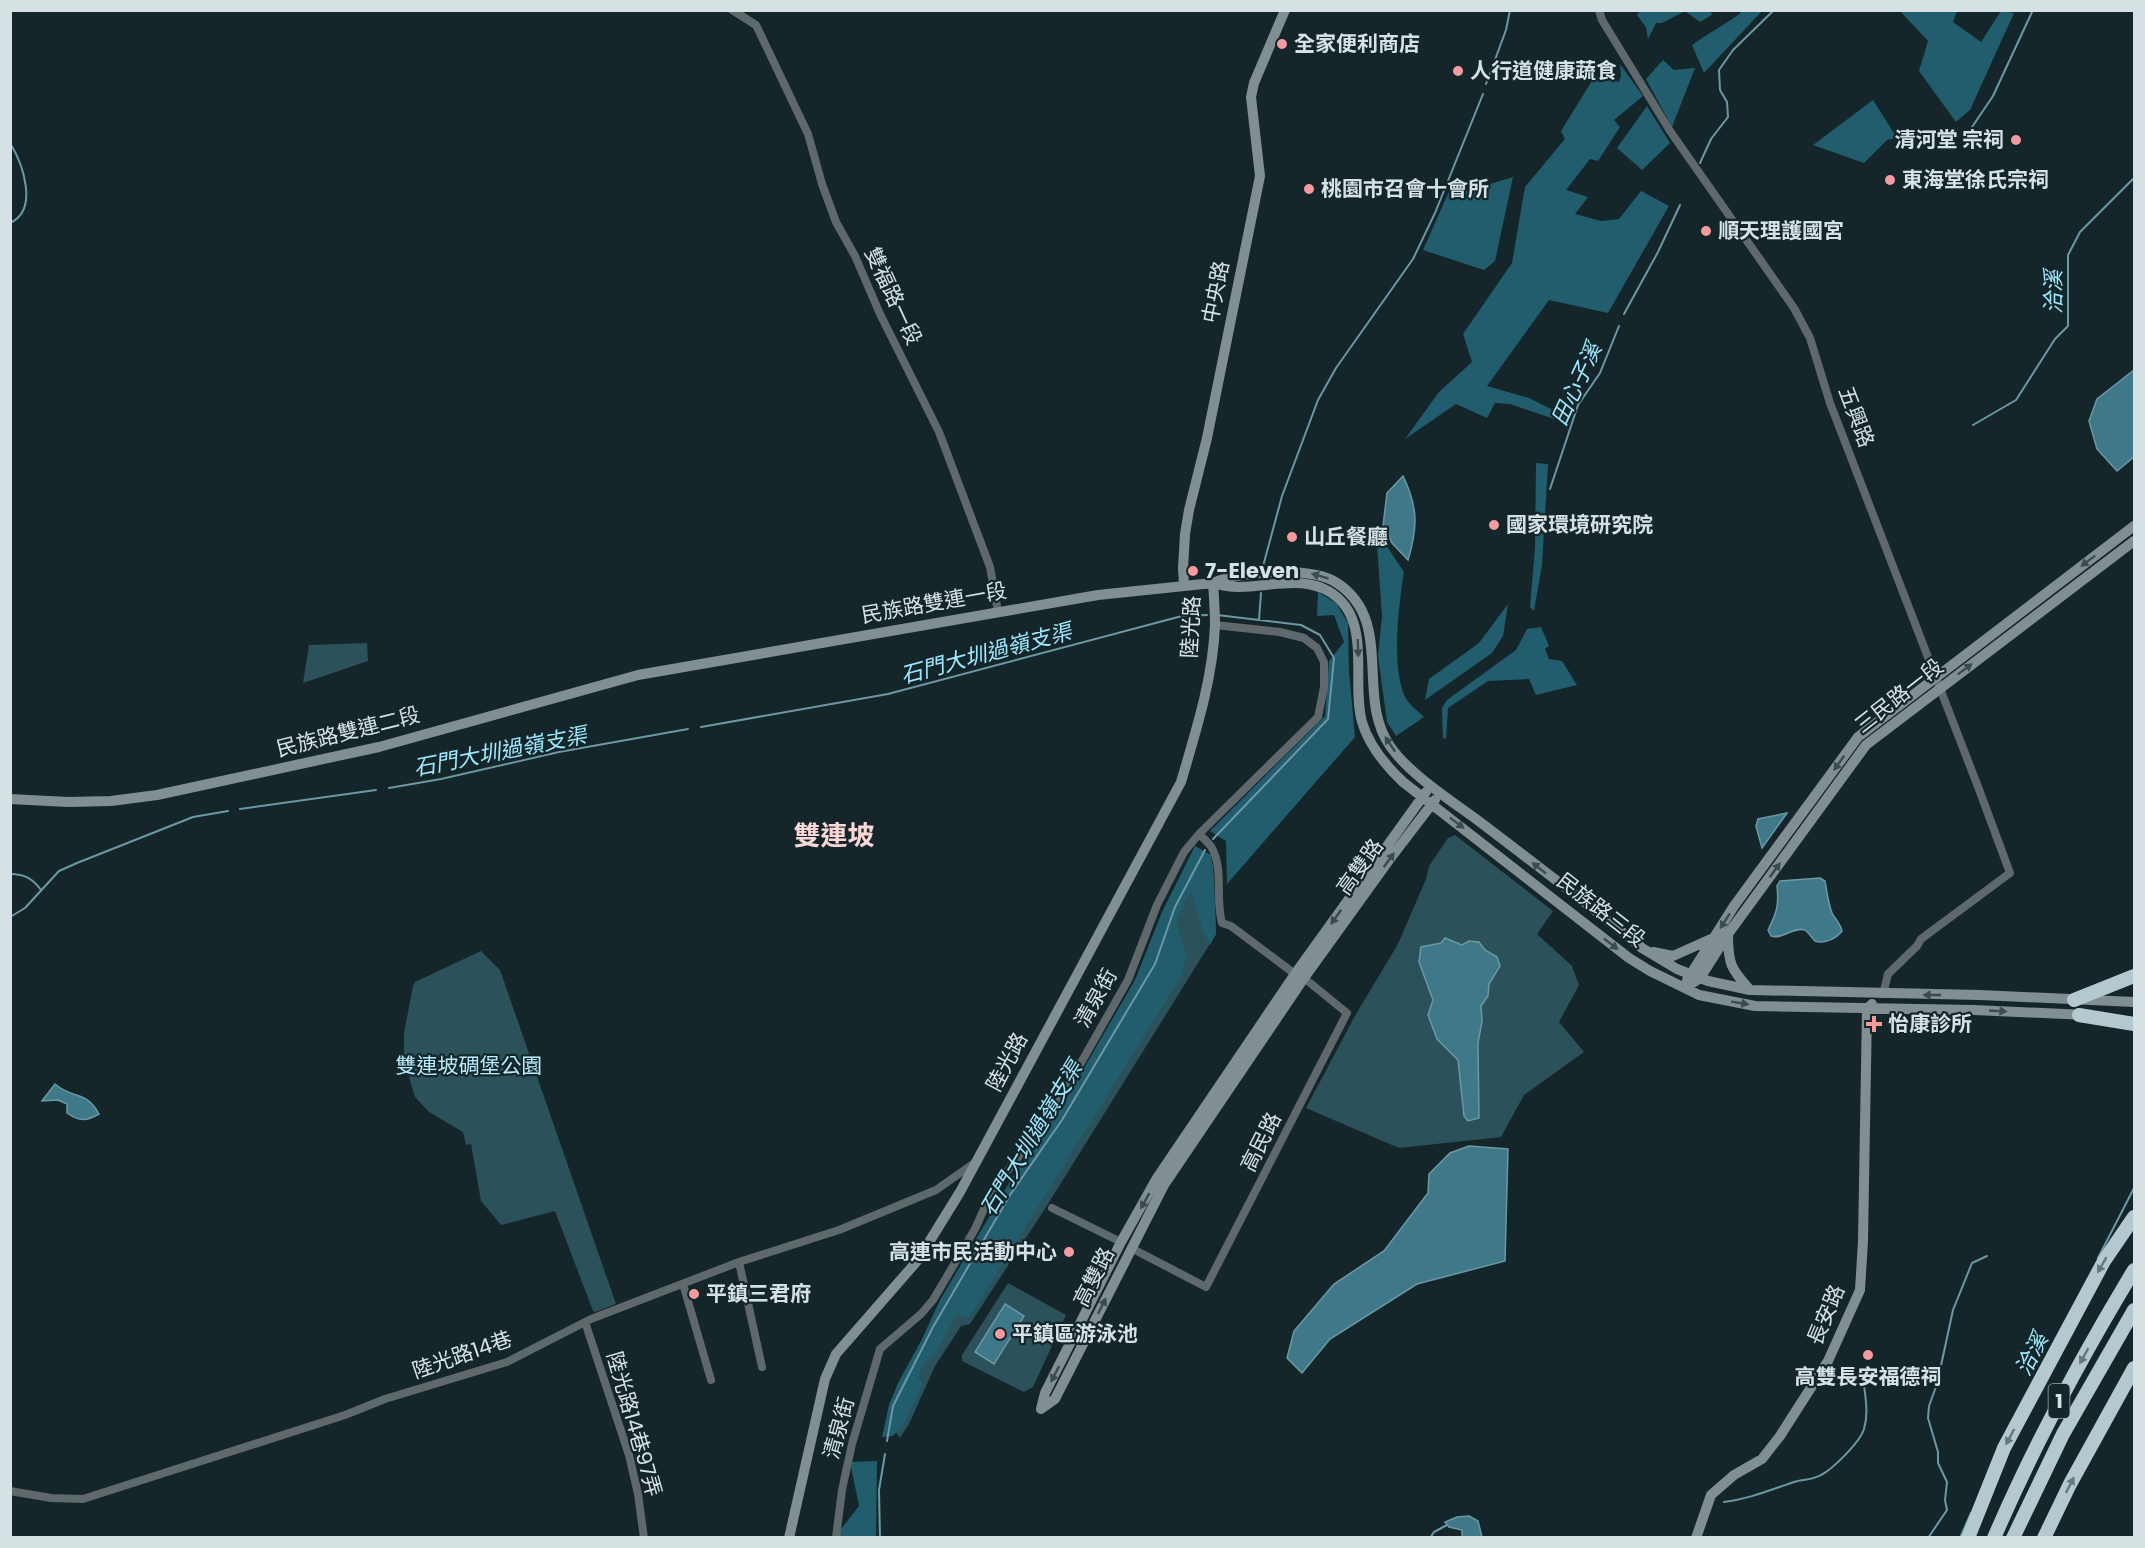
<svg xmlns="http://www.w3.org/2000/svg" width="2145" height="1548" font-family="Poppins,'Noto Sans TC',sans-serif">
<rect width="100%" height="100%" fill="#15262b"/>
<path fill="#2b515b" d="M 367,643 L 368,661 L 303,683 L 309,645 Z
M 1455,835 L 1553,911 L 1537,934 L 1572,966 L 1579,985 L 1559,1022 L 1584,1052 L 1524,1095 L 1501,1137 L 1399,1148 L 1306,1108 L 1356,1014 L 1398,944 L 1426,879 L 1429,866 L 1448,838 Z
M 1213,864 L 1216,934 L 1048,1204 L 970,1324 L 961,1326 L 935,1366 L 909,1424 L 900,1438 L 894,1430 L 899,1405 L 1020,1185 L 1199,866 Z
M 481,951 L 500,970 L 616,1304 L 595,1312 L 593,1311 L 555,1211 L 501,1225 L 481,1201 L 471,1144 L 466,1145 L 463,1132 L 429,1112 L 415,1097 L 404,1060 L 404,1033 L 413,986 L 415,982 Z
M 1008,1283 L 1066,1315 L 1033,1387 L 1024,1392 L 962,1361 L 962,1355 Z"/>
<path fill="#215d6d" d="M 1640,11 L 1709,11 L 1713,14 L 1700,22 L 1685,11 L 1662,23 L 1656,23 L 1648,39 L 1646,27 L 1637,15 Z
M 1743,11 L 1762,11 L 1704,73 L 1692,45 C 1708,33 1727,24 1743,11 Z
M 1900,11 L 1957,11 L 1953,22 L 1981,42 L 2001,11 L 2014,13 L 1970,110 L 1956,122 L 1919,71 L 1928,41 Z
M 1663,60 L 1674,70 L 1695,68 L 1672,127 L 1646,79 Z
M 1620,64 L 1643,96 L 1614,120 L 1620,127 L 1598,161 L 1590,159 L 1566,190 L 1588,197 L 1575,214 L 1601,221 L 1619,219 L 1641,191 L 1669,206 L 1608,313 L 1549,300 L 1487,386 L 1529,398 L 1565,416 L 1566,423 L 1510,404 L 1495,403 L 1487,418 L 1456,404 L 1405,439 L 1439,392 L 1472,362 L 1463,334 L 1512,263 L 1525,187 L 1565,139 L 1561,131 L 1595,76 L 1619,82 L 1621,75 Z
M 1873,100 L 1897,138 L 1887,140 L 1864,163 L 1813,145 Z
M 1647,106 L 1670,143 L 1642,170 L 1617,148 Z
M 1513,177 L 1495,261 L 1484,270 L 1423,250 L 1455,178 L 1468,191 Z
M 1536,463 L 1548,464 L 1542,565 L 1534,611 L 1530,607 L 1535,548 Z
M 1376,530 L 1404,572 C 1399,603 1390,673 1407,700 C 1411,706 1419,712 1424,717 L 1396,736 L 1387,722 L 1378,656 L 1382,616 Z
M 1318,592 L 1336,603 L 1348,623 L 1349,671 L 1355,737 L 1227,884 L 1226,841 L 1210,831 L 1325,716 L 1329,661 L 1344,642 L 1334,615 L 1317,616 Z
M 1508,604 L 1503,636 L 1492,653 L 1425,700 L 1429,679 L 1479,643 Z
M 1541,627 L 1549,646 L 1545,649 L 1549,659 L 1562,661 L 1577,685 L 1536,695 L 1529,679 L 1488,681 L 1448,708 L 1446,739 L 1443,738 L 1442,708 L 1447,700 L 1516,650 L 1527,629 Z
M 1195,846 L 1211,855 L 1214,879 L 1216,934 L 1210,945 L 1202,929 L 1191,890 L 1176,921 L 1186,953 L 1182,975 L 969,1318 L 957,1314 L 935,1355 L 924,1363 L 918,1378 L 923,1383 L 904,1424 L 893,1436 L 882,1437 L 889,1405 L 898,1383 L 921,1341 L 940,1300 L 1015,1173 L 1058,1113 L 1135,980 L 1162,912 Z
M 877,1461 L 876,1537 L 834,1538 L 859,1506 L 850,1462 Z"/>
<path fill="#3f7989" stroke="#6c98a4" stroke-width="1.5" d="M 2134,370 L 2134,457 L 2117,471 L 2097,449 L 2089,421 L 2097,399 Z
M 1403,476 C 1418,507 1418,527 1408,560 L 1392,543 L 1383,526 L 1387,493 Z
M 1787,813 L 1762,848 L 1756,826 L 1758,819 Z
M 1820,878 L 1825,881 C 1827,892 1828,902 1832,913 C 1835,919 1841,924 1842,931 C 1836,939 1824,944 1815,941 C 1812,938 1808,932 1805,930 C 1794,926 1782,940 1771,936 L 1768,930 C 1777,912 1779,906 1777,886 L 1780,881 Z
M 1445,938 L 1462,945 L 1469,941 L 1479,942 L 1485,950 L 1497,957 L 1500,966 L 1489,984 L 1488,996 L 1481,1006 L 1482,1021 L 1478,1043 L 1479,1118 L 1468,1121 L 1464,1116 L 1458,1060 L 1437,1039 L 1428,1015 L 1433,1000 L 1419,962 L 1421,947 L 1441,943 Z
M 55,1084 C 74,1100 86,1090 99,1114 C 87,1121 79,1122 67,1113 L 67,1104 L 58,1100 L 42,1101 Z
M 1469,1146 L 1508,1149 L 1505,1261 L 1417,1284 L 1330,1339 L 1302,1373 L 1287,1358 L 1294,1331 L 1334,1284 L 1384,1251 L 1428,1193 L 1429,1174 L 1450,1153 Z
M 1005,1304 L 1024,1316 L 994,1364 L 975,1352 Z
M 1469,1516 L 1478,1521 L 1482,1537 L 1462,1537 L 1462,1530 L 1449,1527 L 1445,1522 L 1457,1517 Z"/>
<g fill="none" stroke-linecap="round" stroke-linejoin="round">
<path stroke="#6c98a4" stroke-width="2" d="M 1486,84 L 1506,30 L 1510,10
M 1966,136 L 1993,96 L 2032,12
M 10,143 C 23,164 39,210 10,223
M 1700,163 L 1711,139 L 1728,117 L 1727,102 L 1720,90 L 1719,70 L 1733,50 L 1774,10
M 1624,314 L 1658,252 L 1680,205
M 1973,425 L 2016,400 L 2055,339 L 2068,326 L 2068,255 L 2080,232 L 2134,178
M 1550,489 L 1578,405 L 1600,373 L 1619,326
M 1262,570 L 1282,496 L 1318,400 L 1336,368 L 1413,259 L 1435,213 L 1483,94
M 1259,620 L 1261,593
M 701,727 L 888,694 L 1182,616 L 1207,615
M 389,788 L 441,779 L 559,752 L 688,729
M 240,809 L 376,790
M 1213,839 L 1328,719 L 1334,658 L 1320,635 L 1301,625 L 1217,615
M 10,874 C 25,874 33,879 41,890
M 10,917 L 25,908 L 59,871 L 77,863 L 193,817 L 228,811
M 2098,1258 L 2134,1188
M 887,1441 L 893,1406 L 933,1327 L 1010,1195 L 1062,1120 L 1155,964 L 1175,907 L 1205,850
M 1724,1502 C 1749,1499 1770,1490 1794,1482 C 1803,1479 1813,1480 1821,1475 C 1833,1469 1860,1442 1864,1429 C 1870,1409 1863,1390 1863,1370
M 880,1538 L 879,1490 L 885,1454
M 1430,1538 L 1434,1532 L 1447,1525
M 1928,1538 L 1947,1510 L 1945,1500 L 1947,1482 L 1938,1463 L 1938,1452 L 1928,1418 L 1929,1406 L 1937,1384 L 1953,1310 L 1972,1263 L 1987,1256
M 1960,1538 L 1971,1513"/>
<path stroke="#5f686a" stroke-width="8" d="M 732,10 L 756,25 L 808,134 L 822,184 L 836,222 L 855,256 L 880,314 L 939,432 L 990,567 L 998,612
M 1599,10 L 1602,20 L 1670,131 L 1794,308 L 1810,338 L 1830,403 L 1980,792 L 2010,873 L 1921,939 L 1917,946 L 1888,974 L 1883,994
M 1052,1208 L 1121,1242
M 1131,1248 L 1206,1287 L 1347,1013 L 1304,978 L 1295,974 L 1231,926 L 1222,923 C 1215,899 1224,871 1212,848 C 1209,843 1203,838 1199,834
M 739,1262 L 762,1367
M 683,1284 L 711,1380
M 585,1322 L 629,1455 L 638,1494 L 644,1538
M 10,1491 L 51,1498 L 83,1499 L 345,1415 L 385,1399 L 507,1362 L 591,1319 L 739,1262 L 839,1230 L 936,1190 L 973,1164
M 836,1538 L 842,1490 L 852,1444 L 880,1349 L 921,1314 L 933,1300 L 975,1229 L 992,1191 L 1053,1112 L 1128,980 L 1157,905 L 1184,852 L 1199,834 L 1318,717 L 1324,687 L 1324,662 L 1317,648 L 1304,638 L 1280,632 L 1215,625"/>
<path stroke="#818f93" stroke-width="10" d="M 1213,583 C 1248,595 1287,574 1322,588 C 1376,611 1350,679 1362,722 C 1369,746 1385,765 1403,782 L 1629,958 L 1650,971 L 1699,995 L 1755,1006 L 1974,1010 L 2086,1015
M 1184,585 L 1183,568 L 1185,534 L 1189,510 L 1207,438 L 1260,176 L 1251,97 L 1254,83 L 1285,10
M 10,799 L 68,802 L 111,801 L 157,795 L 379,747 L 638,675 L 1098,595 L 1213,583 C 1239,571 1312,566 1337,583 C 1395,621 1355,696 1390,746 C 1409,774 1452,801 1480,822 C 1534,863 1589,905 1642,948 L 1677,969 L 1708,981 L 1750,990 L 1980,995 L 2134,1002
M 1728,935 C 1728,964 1731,969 1750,990
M 1653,952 L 1673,956 L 1711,939
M 1687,980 L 1734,906 L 1858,737 L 2134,526
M 1694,982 L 1700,978 L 1728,934 L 1866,745 L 2134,541
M 1041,1409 L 1045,1393 L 1121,1242 L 1157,1178 L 1295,974 L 1426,792
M 1041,1409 L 1055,1399 L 1164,1185 L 1304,978 L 1389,860 L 1435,800
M 789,1538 L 825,1379 L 836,1354 L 918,1260 L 960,1192 L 1181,782 C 1196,731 1213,678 1215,625 C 1215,611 1214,597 1213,583
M 1696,1538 L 1711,1495 L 1734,1475 L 1762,1459 L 1780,1436 L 1828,1361 L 1860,1290 L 1863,1241 L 1867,1009 L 1872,1004"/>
<path stroke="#b3c9cf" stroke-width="14" d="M 2074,1000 L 2134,976
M 2079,1015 L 2134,1024
M 1968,1538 L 2004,1448 L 2104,1261 L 2134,1217
M 1994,1538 C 2034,1445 2082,1356 2134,1270
M 2013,1538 L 2063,1434 L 2134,1310
M 2044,1538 L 2070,1484 L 2134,1368"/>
</g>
<defs><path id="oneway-solid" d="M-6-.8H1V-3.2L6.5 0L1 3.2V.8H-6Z" transform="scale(1.5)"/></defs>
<g fill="#3b4b4f">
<use href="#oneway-solid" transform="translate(2088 561) rotate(143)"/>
<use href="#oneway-solid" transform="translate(1320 576) rotate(-163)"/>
<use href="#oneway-solid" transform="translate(1358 648) rotate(88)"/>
<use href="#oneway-solid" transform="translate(1965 669) rotate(-37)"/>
<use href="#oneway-solid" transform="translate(1390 744) rotate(-124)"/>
<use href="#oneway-solid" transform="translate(1839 763) rotate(126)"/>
<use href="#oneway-solid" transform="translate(1457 823) rotate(37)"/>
<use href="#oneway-solid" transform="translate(1389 860) rotate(-54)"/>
<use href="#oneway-solid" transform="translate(1539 868) rotate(-142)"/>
<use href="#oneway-solid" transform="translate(1775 870) rotate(-54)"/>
<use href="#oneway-solid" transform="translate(1336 917) rotate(126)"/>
<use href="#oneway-solid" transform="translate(1725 921) rotate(123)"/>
<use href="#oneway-solid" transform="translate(1611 944) rotate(38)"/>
<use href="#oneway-solid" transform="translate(1932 995) rotate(-180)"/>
<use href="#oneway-solid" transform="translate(1740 1003) rotate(9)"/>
<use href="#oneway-solid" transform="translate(1998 1011) rotate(3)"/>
<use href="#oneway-solid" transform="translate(1145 1201) rotate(119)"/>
<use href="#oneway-solid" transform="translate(1102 1306) rotate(-63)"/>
<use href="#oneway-solid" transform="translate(1055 1374) rotate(117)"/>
</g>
<g fill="#64787d">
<use href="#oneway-solid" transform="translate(2102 1265) rotate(120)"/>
<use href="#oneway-solid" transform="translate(2084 1356) rotate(119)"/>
<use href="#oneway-solid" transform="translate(2010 1437) rotate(118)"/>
<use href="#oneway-solid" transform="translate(2070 1485) rotate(-63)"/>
</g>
<g fill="#f59b9e" stroke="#15262b" stroke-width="2">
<circle cx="1282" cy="44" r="6"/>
<circle cx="1458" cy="71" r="6"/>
<circle cx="2016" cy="140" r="6"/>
<circle cx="1890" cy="180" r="6"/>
<circle cx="1309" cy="189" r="6"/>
<circle cx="1706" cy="231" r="6"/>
<circle cx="1494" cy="525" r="6"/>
<circle cx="1292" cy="537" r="6"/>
<circle cx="1193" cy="571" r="6"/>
<path d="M1871 1015h6v6h6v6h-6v6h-6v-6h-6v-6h6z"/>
<circle cx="1069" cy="1252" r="6"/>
<circle cx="694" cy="1294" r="6"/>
<circle cx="1000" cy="1334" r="6"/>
<circle cx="1868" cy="1355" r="6"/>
</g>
<g text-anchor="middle" stroke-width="4.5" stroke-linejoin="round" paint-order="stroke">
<rect fill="#15262b" stroke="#9ca9ac" stroke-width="1.5" x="2048.5" y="1384" width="21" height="34" rx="4.5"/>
<g font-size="20" font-weight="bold" fill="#d6e1e4">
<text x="2059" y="1408">1</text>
</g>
<g font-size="21" font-weight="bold" fill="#d6e1e4" stroke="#15262b" text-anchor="start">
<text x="1294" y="51">全家便利商店</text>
<text x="1470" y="78">人行道健康蔬食</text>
<text x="2004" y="147" text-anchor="end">清河堂 宗祠</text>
<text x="1902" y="187">東海堂徐氏宗祠</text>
<text x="1321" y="196">桃園市召會十會所</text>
<text x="1718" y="238">順天理護國宮</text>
<text x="1506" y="532">國家環境研究院</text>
<text x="1304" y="544">山丘餐廳</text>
<text x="1205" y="578">7-Eleven</text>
<text x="1888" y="1031">怡康診所</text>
<text x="1057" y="1259" text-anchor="end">高連市民活動中心</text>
<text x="706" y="1301">平鎮三君府</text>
<text x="1012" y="1341">平鎮區游泳池</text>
<text x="1868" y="1384" text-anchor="middle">高雙長安福德祠</text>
</g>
<g font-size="21" fill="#d6e1e4" stroke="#15262b">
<text transform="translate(1216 292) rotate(-79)" y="7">中央路</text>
<text transform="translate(893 296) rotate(65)" y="7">雙福路一段</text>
<text transform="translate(1856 417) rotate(69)" y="7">五興路</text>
<text transform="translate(934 603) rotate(-10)" y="7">民族路雙連一段</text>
<text transform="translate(1191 627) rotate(-87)" y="7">陸光路</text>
<text transform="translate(1899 696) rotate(-38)" y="7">三民路一段</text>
<text transform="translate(348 732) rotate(-14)" y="7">民族路雙連二段</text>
<text transform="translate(1360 867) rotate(-54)" y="7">高雙路</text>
<text transform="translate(1601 910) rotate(38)" y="7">民族路三段</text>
<text transform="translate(1096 998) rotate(-61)" y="7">清泉街</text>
<text transform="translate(1007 1062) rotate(-62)" y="7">陸光路</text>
<text transform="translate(1261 1142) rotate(-63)" y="7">高民路</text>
<text transform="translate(1094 1277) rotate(-63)" y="7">高雙路</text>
<text transform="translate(1826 1315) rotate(-67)" y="7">長安路</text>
<text transform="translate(462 1355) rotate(-19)" y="7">陸光路14巷</text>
<text transform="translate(634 1424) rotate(74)" y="7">陸光路14巷97弄</text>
<text transform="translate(839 1428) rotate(-75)" y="7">清泉街</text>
</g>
<g font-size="21" fill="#b7ebfb" stroke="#15262b">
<text x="469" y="1073">雙連坡碉堡公園</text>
</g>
<g font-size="22" font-style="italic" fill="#a0e8fd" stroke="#15262b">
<text transform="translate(2053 292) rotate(-90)" y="8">洽溪</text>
<text transform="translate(1576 384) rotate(-65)" y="8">田心子溪</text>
<text transform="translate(986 653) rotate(-15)" y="8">石門大圳過嶺支渠</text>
<text transform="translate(500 751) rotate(-11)" y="8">石門大圳過嶺支渠</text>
<text transform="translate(1031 1138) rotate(-59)" y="8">石門大圳過嶺支渠</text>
<text transform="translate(2031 1354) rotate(-63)" y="8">洽溪</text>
</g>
<g font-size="27" font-weight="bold" fill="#fad7d7" stroke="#15262b">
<text x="834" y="845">雙連坡</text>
</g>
</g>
<rect width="2145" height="1548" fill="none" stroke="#d6e1e4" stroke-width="24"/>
</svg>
